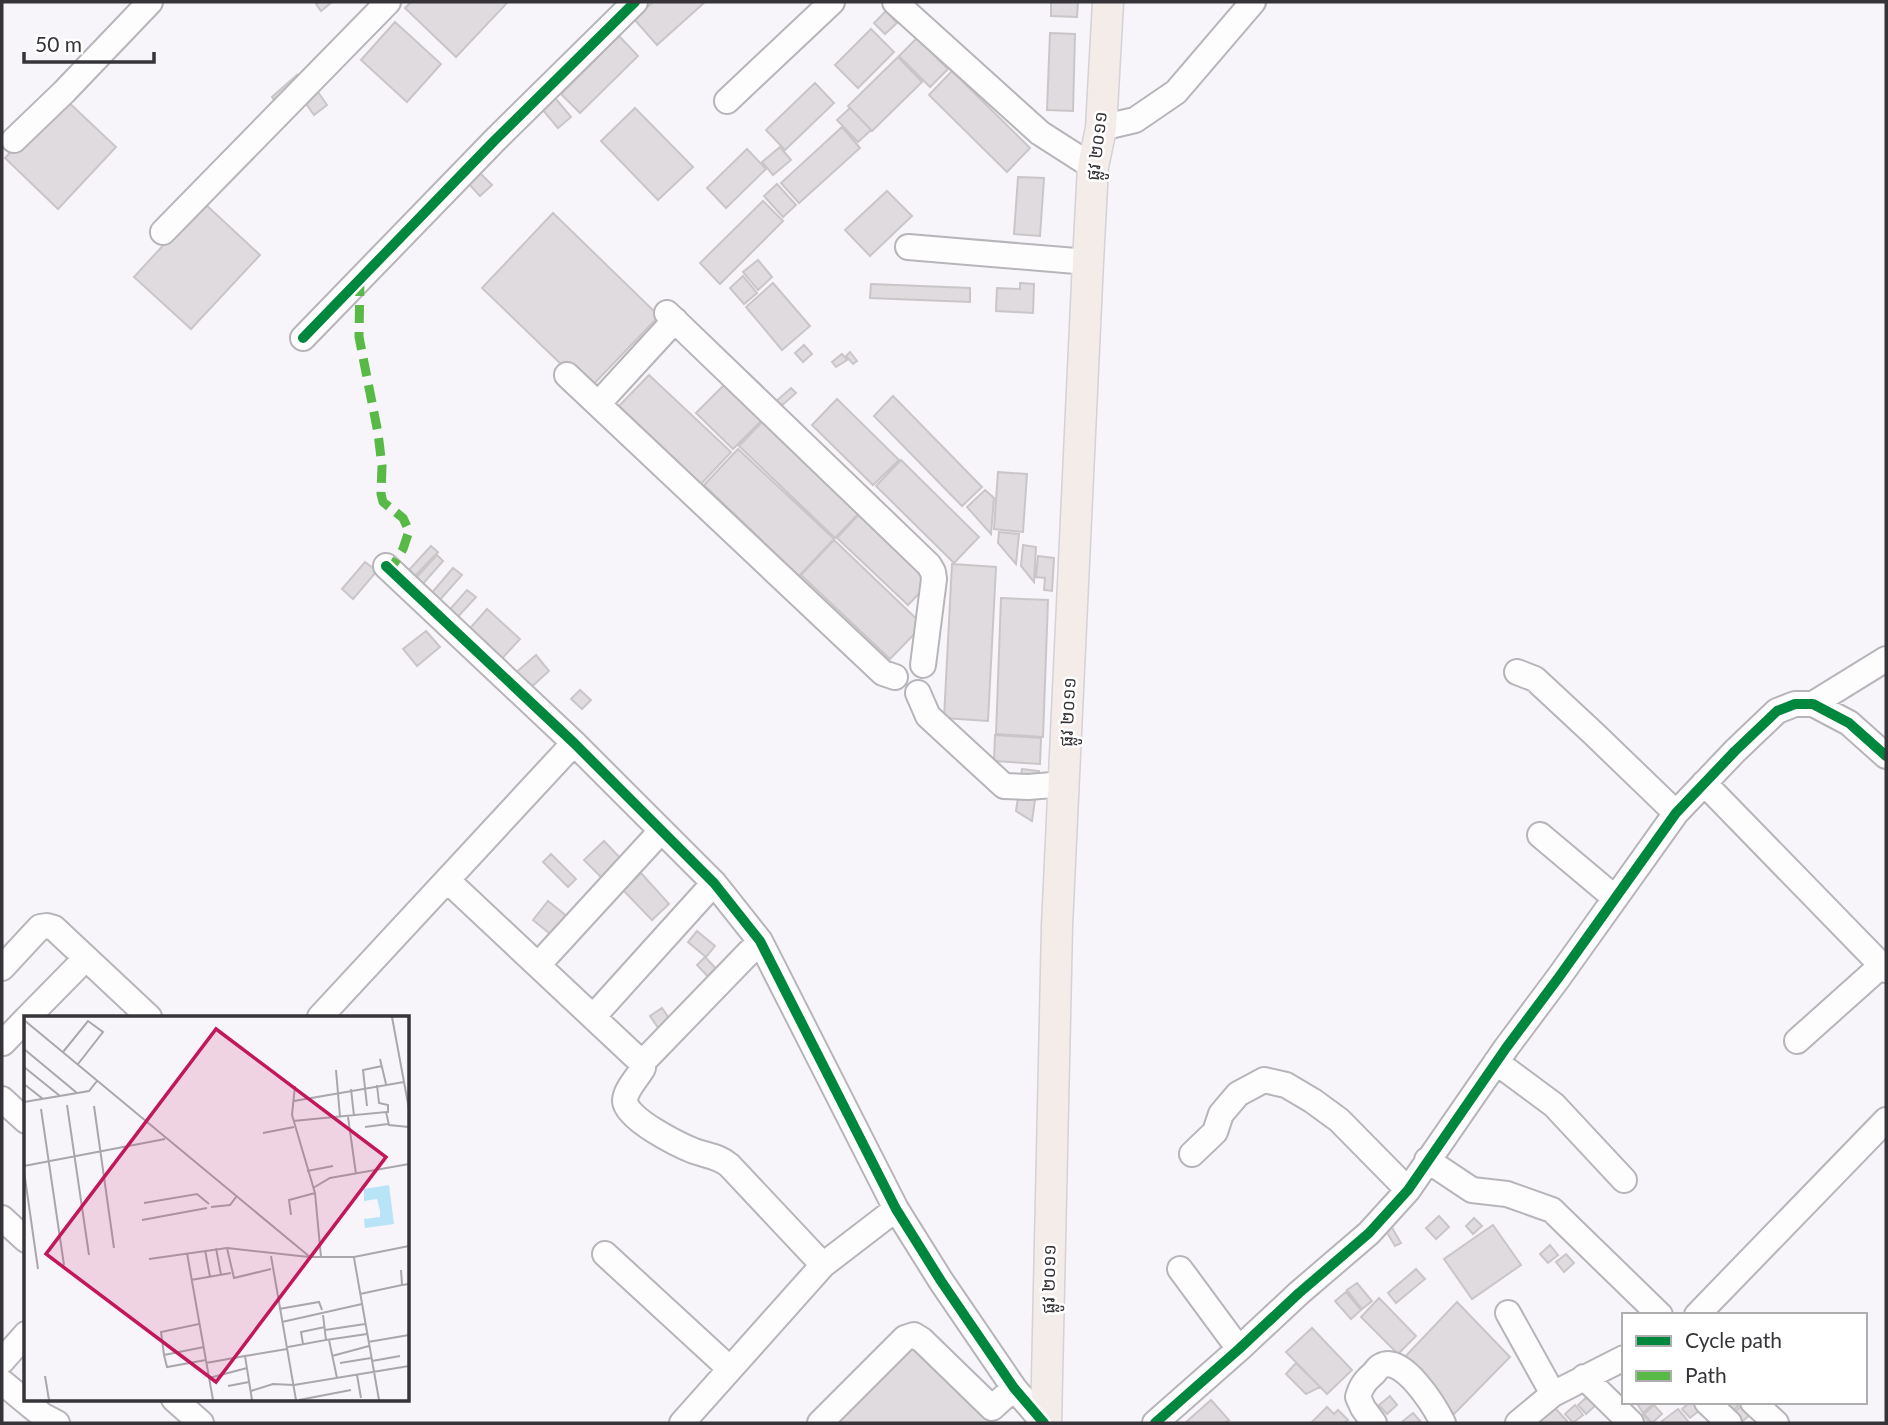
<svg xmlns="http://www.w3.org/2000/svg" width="1888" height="1425" font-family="Lato,'Noto Sans Khmer',sans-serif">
<rect width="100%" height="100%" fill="#f7f4fa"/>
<path fill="#dfdbde" stroke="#cac6c8" stroke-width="2" d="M 319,2 L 330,2 L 331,3 L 321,11 L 316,4 Z
M 411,2 L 508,2 L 456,57 L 405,8 Z
M 653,2 L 705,2 L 657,45 L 634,19 Z
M 1051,2 L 1078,2 L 1077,17 L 1051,16 Z
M 886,11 L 897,23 L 885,34 L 874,23 Z
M 395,22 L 441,64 L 407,102 L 361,60 Z
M 871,29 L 894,52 L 858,88 L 835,65 Z
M 1050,33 L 1075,34 L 1073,111 L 1047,110 Z
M 619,36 L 638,56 L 580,113 L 561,94 Z
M 917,38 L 948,69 L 930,87 L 899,56 Z
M 898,57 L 922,82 L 872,131 L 848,106 Z
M 952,71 L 1030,148 L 1007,172 L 929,95 Z
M 297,75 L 304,83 L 278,105 L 272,97 Z
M 815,83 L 834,103 L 785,150 L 766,130 Z
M 318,92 L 327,105 L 314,115 L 305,102 Z
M 63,97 L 116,147 L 58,209 L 5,158 Z
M 555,98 L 571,117 L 558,128 L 542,109 Z
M 635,108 L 693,167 L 658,200 L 601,141 Z
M 850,108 L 871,130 L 858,142 L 837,120 Z
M 842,127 L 860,148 L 799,203 L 781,183 Z
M 780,147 L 791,160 L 773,175 L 762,162 Z
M 747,149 L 766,169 L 726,208 L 707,188 Z
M 480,173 L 492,185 L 480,196 L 469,184 Z
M 1018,177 L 1044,178 L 1040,236 L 1014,234 Z
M 777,184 L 796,205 L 783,217 L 764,196 Z
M 887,191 L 912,216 L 870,256 L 845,230 Z
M 763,201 L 783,221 L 720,284 L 700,263 Z
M 203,202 L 260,255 L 191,329 L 134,277 Z
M 553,213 L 659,316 L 588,390 L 482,288 Z
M 758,260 L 772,277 L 758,290 L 743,272 Z
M 743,276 L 757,293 L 744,304 L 730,288 Z
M 773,283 L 810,326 L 782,350 L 746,307 Z
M 1020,283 L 1034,284 L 1033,313 L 996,311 L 997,288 L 1020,289 Z
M 871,284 L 970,288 L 970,302 L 870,298 Z
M 804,345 L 812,354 L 803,362 L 795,353 Z
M 850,352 L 857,361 L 853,364 L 846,356 Z
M 842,354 L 847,360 L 836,367 L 832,362 Z
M 649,375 L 731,452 L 701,484 L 619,406 Z
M 727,382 L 764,418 L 733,449 L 696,413 Z
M 791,388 L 796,393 L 779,408 L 774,403 Z
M 893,396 L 982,487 L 962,506 L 874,416 Z
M 837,399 L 899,460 L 873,485 L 812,425 Z
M 764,420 L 860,512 L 835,538 L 739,446 Z
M 738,449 L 834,539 L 799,576 L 704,485 Z
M 901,460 L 979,537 L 954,563 L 876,486 Z
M 998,472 L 1027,474 L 1023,532 L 994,529 Z
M 985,490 L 994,498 L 991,534 L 967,507 Z
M 861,512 L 932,580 L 908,605 L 837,538 Z
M 999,532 L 1019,534 L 1016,564 L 998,543 Z
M 834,540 L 923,625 L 890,659 L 801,575 Z
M 1023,545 L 1036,547 L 1034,582 L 1021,566 Z
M 431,546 L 438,552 L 414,577 L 408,571 Z
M 437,555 L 443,561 L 421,586 L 414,580 Z
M 1038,556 L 1054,558 L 1052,591 L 1044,590 L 1045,578 L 1036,577 Z
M 365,562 L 377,571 L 353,599 L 342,589 Z
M 952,564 L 996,567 L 988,721 L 944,718 Z
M 453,568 L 462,575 L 438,602 L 430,595 Z
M 467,590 L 476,597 L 453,622 L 445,615 Z
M 1001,598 L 1048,600 L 1043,737 L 996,734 Z
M 487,609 L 520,639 L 497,664 L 465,634 Z
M 426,631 L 440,647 L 417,666 L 403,649 Z
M 536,655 L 549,671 L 526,692 L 512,676 Z
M 580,690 L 591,700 L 582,709 L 571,699 Z
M 995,735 L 1041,738 L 1040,764 L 994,761 Z
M 1022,769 L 1039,771 L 1032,821 L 1016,811 Z
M 604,841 L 624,862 L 605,881 L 584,860 Z
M 551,854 L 576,879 L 568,887 L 543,862 Z
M 641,873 L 669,904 L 652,920 L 623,890 Z
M 548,901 L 574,922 L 559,941 L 533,920 Z
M 697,931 L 715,946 L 706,957 L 688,942 Z
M 705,957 L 723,976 L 715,984 L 697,965 Z
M 662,1008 L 675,1027 L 663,1035 L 650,1016 Z
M 1439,1216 L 1449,1227 L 1436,1239 L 1426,1228 Z
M 1474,1218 L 1482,1226 L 1473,1234 L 1466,1226 Z
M 1493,1225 L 1521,1265 L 1472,1299 L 1444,1259 Z
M 1391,1226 L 1401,1243 L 1395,1246 L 1386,1231 Z
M 1550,1245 L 1558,1255 L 1548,1263 L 1540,1254 Z
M 1566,1254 L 1574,1263 L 1564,1272 L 1556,1262 Z
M 1416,1269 L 1425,1279 L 1396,1303 L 1388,1293 Z
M 1357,1283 L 1372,1301 L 1362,1309 L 1347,1290 Z
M 1346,1292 L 1361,1310 L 1351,1319 L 1335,1301 Z
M 1379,1298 L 1416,1336 L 1398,1354 L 1361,1317 Z
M 1457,1302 L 1510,1357 L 1454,1414 L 1401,1361 Z
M 1312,1328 L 1352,1370 L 1327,1394 L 1286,1352 Z
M 908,1345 L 994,1423 L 837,1423 Z
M 1296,1363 L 1320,1387 L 1306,1394 L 1286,1374 Z
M 1390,1396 L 1397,1405 L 1387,1414 L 1379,1405 Z
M 1588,1396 L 1596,1405 L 1586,1414 L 1578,1405 Z
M 1211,1400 L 1229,1420 L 1225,1423 L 1185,1423 Z
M 1636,1402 L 1651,1402 L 1653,1404 L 1643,1413 Z
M 1690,1402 L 1694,1402 L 1700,1410 L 1690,1418 L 1682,1409 Z
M 1724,1402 L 1735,1402 L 1738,1406 L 1728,1415 Z
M 1575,1405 L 1583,1415 L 1573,1423 L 1565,1414 Z
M 1654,1405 L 1662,1414 L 1652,1423 L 1644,1414 Z
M 1743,1405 L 1750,1415 L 1740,1423 L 1732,1414 Z
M 1327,1407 L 1334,1414 L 1338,1410 L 1348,1420 L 1344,1423 L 1311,1423 Z
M 1554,1407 L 1567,1421 L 1565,1423 L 1542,1423 L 1540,1420 Z
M 1678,1409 L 1688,1421 L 1686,1423 L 1664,1423 L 1662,1421 Z
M 1413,1413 L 1421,1422 L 1404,1423 L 1403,1421 Z
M 1643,1414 L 1651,1423 L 1634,1423 L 1633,1422 Z"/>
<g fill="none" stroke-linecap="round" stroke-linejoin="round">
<defs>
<path id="minor" d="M 895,2 L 1040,133 L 1093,167
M 727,101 L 832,2
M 1101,128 L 1135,120 L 1176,92 L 1253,2
M 14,140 L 64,92 L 150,2
M 163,232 L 388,2
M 908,247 L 1088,262
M 667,313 L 929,565 L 933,572 L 934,579 L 923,665
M 303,338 L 495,140 L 635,2
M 567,375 L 883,673 L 895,677
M 598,404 L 675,320
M 386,566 L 574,743 L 714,883 L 760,941 L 896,1209 L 941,1281 L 1014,1388 L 1044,1423
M 1517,672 L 1535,679 L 1592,732 L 1676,813
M 918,693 L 928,716 L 1004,786 L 1028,787 L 1065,784
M 1813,704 L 1886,659
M 1704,783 L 1886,970
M 1540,835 L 1615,898
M 447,880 L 642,1063
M 760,941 L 642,1063 L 643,1068 C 638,1077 625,1090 625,1101 C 626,1119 679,1145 694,1151 C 708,1156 718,1156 729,1165 L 823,1265
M 538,965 L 661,831
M 2,968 L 40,927 L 47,926 L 54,928 L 149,1017
M 28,1017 L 86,958
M 320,1017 L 574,743
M 593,1017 L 714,883
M 1797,1041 L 1882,965
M 3,1043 L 26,1019
M 1496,1062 L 1554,1105 L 1624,1180
M 2,1099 L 26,1121
M 1192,1154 L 1215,1132 L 1221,1114 L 1238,1094 L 1264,1080 L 1286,1085 L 1313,1101 L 1339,1120 L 1408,1190
M 1427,1160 L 1472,1190 L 1507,1194 L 1552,1210 L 1660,1315
M 2,1218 L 26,1240
M 605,1254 L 730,1369
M 1180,1269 L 1239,1349
M 1508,1313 L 1553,1394
M 1697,1315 L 1886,1120
M 2,1361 L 26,1334
M 1584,1377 L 1631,1423
M 2,1382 L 42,1415 L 57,1423
M 174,1399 L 201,1423
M 1707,1402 L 1729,1423
M 1753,1402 L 1776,1423
M 682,1423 L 823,1265 L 896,1209
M 820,1423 L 905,1338 L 914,1335 L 922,1340 L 992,1408 L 1014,1388
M 1155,1423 L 1239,1349 L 1299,1293 L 1369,1233 L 1408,1190 L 1506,1048 L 1559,977 L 1676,813 L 1735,751 L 1777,711 L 1795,704 L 1813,704 L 1849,723 L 1886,756
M 1374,1423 L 1363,1408 L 1358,1397 C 1361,1386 1365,1381 1373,1374 C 1376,1371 1378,1367 1381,1366 C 1403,1354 1435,1407 1443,1423
M 1518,1423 L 1553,1394 L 1624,1358"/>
<path id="major" d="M 1046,1423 L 1057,926 L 1088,262 L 1093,167 L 1101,128 L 1108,2"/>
</defs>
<use href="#minor" stroke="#b7b5b9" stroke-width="28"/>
<use href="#major" stroke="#d4d2d6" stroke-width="33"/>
<use href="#minor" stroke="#fefdfe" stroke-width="24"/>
<use href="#major" stroke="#f3ece9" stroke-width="30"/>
<path stroke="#58b947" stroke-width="9" stroke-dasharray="18 9" stroke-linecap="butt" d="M 360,278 L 359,337 L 378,433 L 382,466 L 381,494 L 383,502 L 403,518 L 409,531 L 403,549 L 391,569"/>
<defs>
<path id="cycleway" d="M 303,338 L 495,140 L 635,2
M 386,566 L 574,743 L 714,883 L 760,941 L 896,1209 L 941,1281 L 1014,1388 L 1044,1423
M 1155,1423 L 1239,1349 L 1299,1293 L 1369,1233 L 1408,1190 L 1506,1048 L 1559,977 L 1676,813 L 1735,751 L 1777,711 L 1795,704 L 1813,704 L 1849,723 L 1886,756"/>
</defs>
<use href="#cycleway" stroke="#fff" stroke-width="15"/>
<use href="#cycleway" stroke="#00873e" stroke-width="10"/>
</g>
<g text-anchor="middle" stroke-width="5" stroke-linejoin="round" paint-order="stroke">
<g font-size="18" fill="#363438" stroke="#fff">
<text transform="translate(1097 146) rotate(-83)" y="6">ផ្លូវ ២០១១</text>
<text transform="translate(1068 712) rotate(-87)" y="6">ផ្លូវ ២០១១</text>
<text transform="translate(1049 1279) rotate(-89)" y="6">ផ្លូវ ២០១១</text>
</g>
</g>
<g transform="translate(24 1016)">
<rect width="385" height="385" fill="#f7f4fa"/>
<path d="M 365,169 L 370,208 L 341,212 L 340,203 L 356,201 L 356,195 L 353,183 L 340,185 L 340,173 Z" fill="#b9e3f7"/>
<path fill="none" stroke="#aaa7ac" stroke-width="2" d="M 368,1 L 385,93M 0,4 L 286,241 L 330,241 L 385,230M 0,33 L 53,77M 39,36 L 64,5 L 79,16 L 54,48M 356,43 L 362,68M 0,51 L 36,80M 312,54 L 316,101M 0,68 L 19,83M 353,69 L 355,87 L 364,89 L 364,97M 271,70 L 268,99 L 291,177 L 297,241M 327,73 L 330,100M 270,85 L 380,66M 0,86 L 65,75 L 73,65M 43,89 L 65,239M 70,90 L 90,232M 343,90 L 339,54 L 358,50M 17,93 L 40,249M 324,101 L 332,158M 269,105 L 362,96 L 365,109 L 385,111M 341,111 L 364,108M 239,117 L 270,111M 0,150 L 141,123M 0,155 L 14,253M 283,155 L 309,150M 289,172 L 306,162 L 385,148M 120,187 L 173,178 L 185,188M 187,191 L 206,189 L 212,181M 267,199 L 265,184 L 291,177M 118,204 L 183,192M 192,232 L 197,259M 203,232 L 210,262 L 247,253M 181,234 L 186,261M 163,237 L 189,384M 247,240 L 272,384M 330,242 L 355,384M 125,243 L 203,232 L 285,241M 377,254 L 378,269 L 385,268M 167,264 L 207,257M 336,278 L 378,269M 255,293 L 295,286 L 298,294M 258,306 L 338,288M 175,308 L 137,316 L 140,339 L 143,351 L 182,344M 301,314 L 341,308M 302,324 L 343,318M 305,324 L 313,362M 344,326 L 385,319M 279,328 L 277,316 L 301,311M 264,331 L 302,324 L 299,299M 140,339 L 180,331M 221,340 L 263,333M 308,340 L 345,330M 348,345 L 376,340M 182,347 L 221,340 L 228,384M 316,347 L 347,342M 333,359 L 337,382M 21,360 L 25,384M 185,362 L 223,352M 204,370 L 225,366M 227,375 L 249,368 L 270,369 L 385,350M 275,384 L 327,374"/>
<path fill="#c2185b" fill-opacity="0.15" stroke="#c2185b" stroke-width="3.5" d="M 192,13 L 362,141 L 192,366 L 22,238 Z"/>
<rect width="385" height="385" fill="none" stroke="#363438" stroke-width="3.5"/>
</g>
<rect width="1888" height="1425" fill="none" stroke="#363438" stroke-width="7"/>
<rect x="1622" y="1313" width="245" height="91" fill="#ffffff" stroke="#afaeaf" stroke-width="2"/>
<rect x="1636" y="1336" width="35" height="10" fill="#00873e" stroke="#afaeaf" stroke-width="2"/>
<text x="1685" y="1348" font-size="21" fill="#363438">Cycle path</text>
<rect x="1636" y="1371" width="35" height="10" fill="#58b947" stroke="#afaeaf" stroke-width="2"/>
<text x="1685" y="1383" font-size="21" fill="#363438">Path</text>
<path d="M24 52v10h130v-10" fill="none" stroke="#363438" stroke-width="3.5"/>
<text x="35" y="52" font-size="21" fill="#363438" stroke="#ffffff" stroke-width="5" paint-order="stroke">50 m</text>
</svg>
